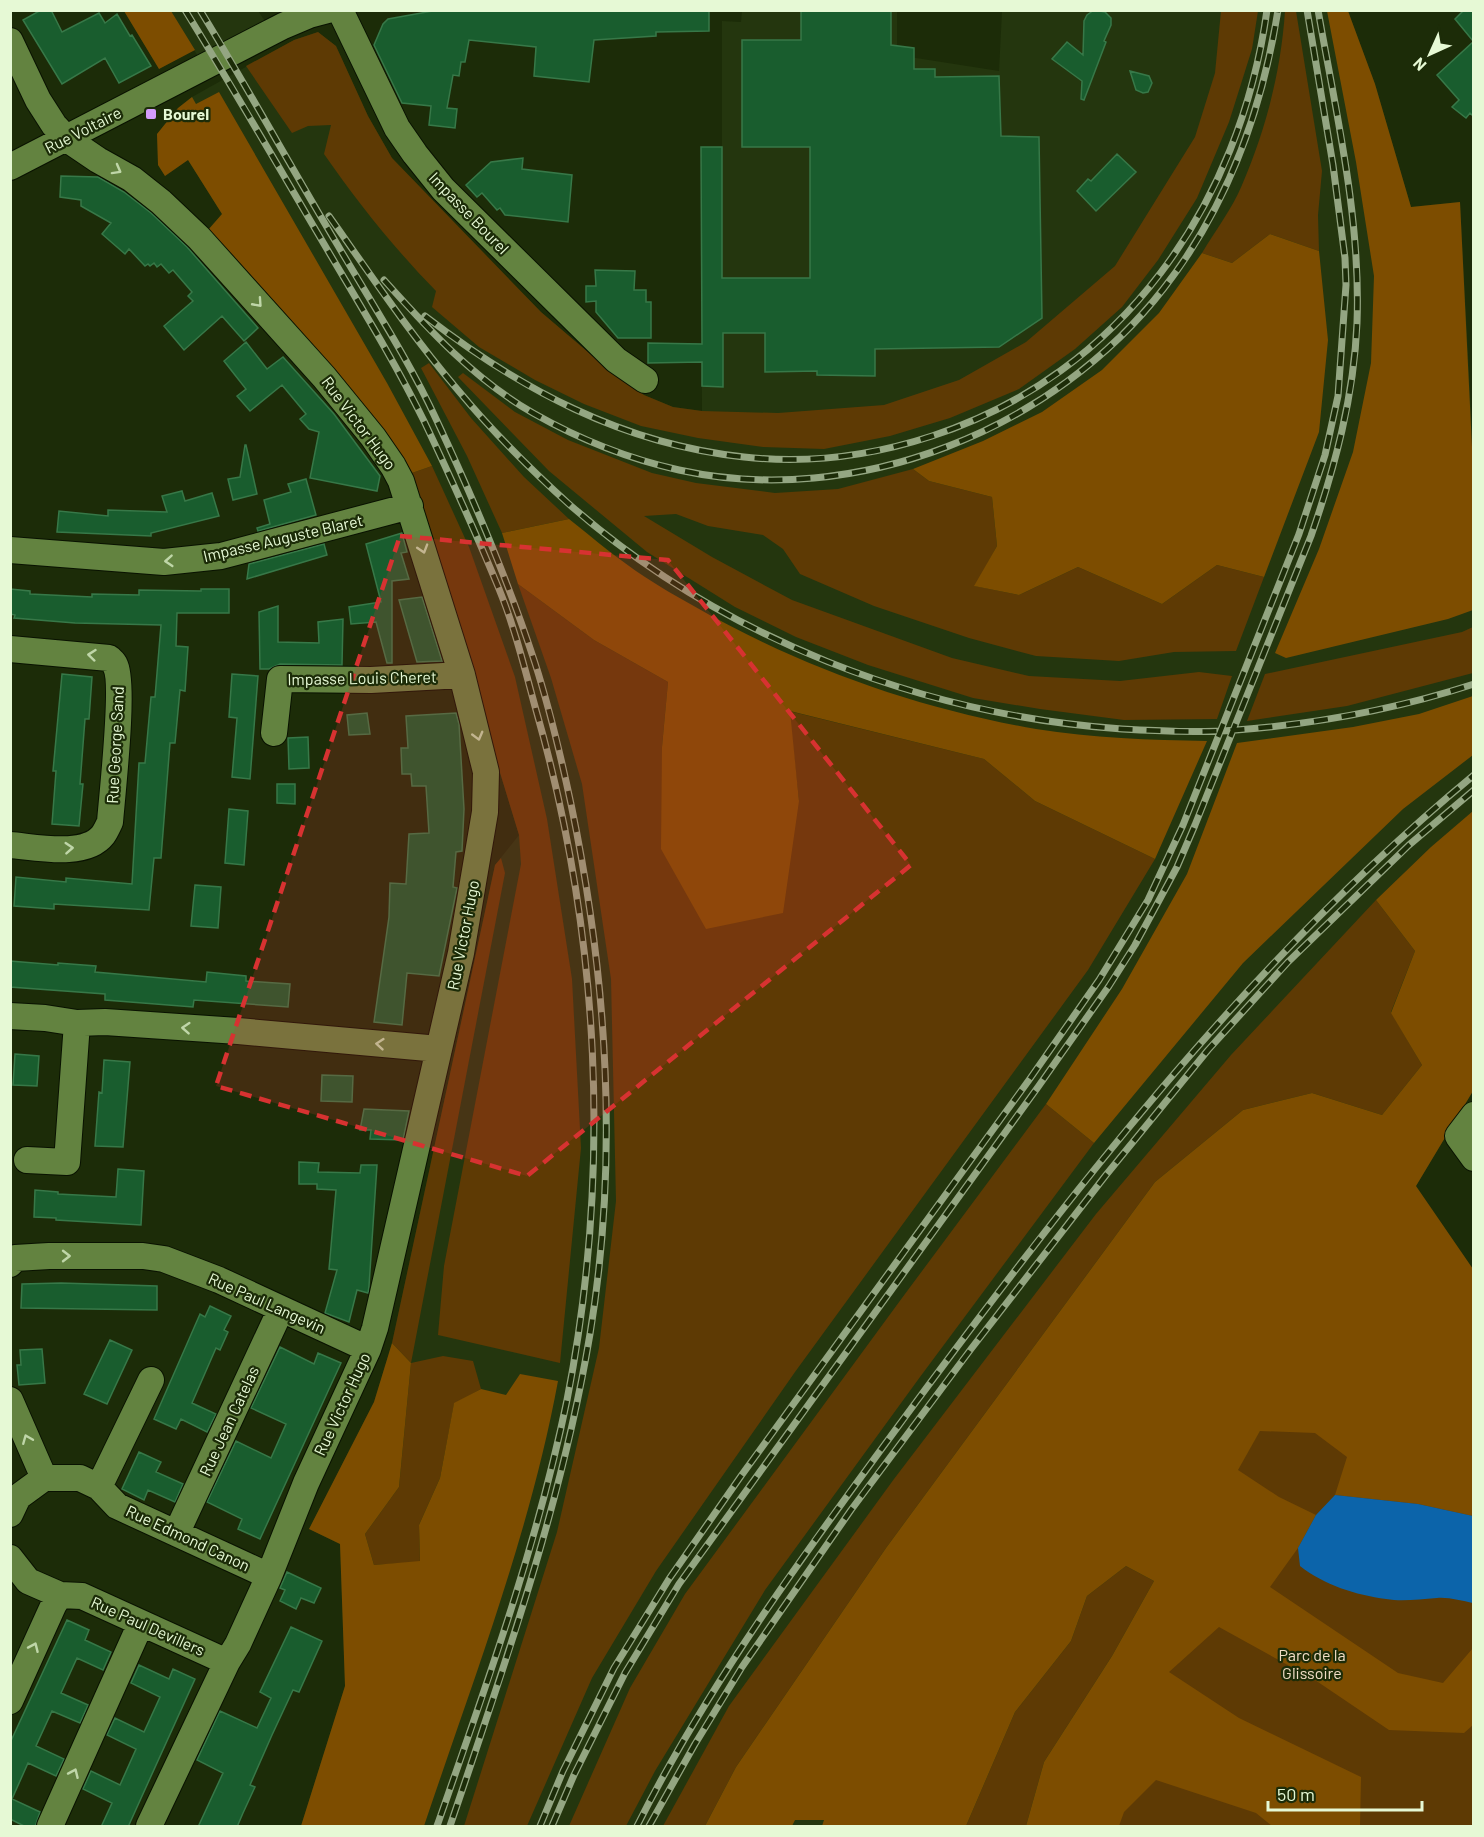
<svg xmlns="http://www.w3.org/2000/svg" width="1484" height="1837" font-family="Barlow,sans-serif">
<rect width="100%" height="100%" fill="#1c2c08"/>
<path fill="#24360e" d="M 124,11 L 258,11 L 265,21 L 198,56 L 194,50 L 159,69 Z
M 742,11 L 897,11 L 897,55 L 999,71 L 1002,11 L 1348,11 L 1375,84 L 1411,207 L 1460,202 L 1474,467 L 1473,1091 L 1416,1186 L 1054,1826 L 301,1826 L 345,1686 L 340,1544 L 309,1529 L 374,1402 L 392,1343 L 495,865 L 519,835 L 409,474 L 208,230 L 222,214 L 188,160 L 165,176 L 158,165 L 157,134 L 178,108 L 192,97 L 294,40 L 318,32 L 336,46 L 368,116 L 392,158 L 541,312 L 609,370 L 644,395 L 673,407 L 702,411 L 701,147 L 722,146 L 722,21 L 741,22 Z"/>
<path fill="#5e3a04" d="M 1221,11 L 1258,11 L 1252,49 L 1229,122 L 1197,198 L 1158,260 L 1122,307 L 1075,349 L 1019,389 L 950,418 L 890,436 L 824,449 L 763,447 L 698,438 L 641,426 L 584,404 L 535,380 L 479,347 L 432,307 L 436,291 C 394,248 358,203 324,154 L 331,125 L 308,126 L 292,133 L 246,66 L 294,40 L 318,32 L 336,46 L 368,116 L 392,158 L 541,312 L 609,370 L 644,395 L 673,407 L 702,411 L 778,413 L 884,405 L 959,380 L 1026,342 L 1115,266 L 1195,137 L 1215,73 Z
M 1285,11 L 1296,11 L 1322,171 L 1318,215 L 1319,251 L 1270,234 L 1232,263 L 1202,253 C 1215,231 1232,209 1242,185 C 1266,129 1281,71 1285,11 Z
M 429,363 L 471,418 L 524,477 L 569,519 L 502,533 L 467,456 L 421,368 Z
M 463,373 L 515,412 L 568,440 L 652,473 L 696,483 L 775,493 L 838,489 L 913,469 L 929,481 L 992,497 L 997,546 L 975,586 L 1019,595 L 1078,567 L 1162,604 L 1217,565 L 1264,577 L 1236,651 L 1174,652 L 1119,661 L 1036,656 L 969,638 L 874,606 L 800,574 L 783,549 L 763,535 L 708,526 L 676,514 L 644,516 L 712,557 L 792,600 L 952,658 L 1029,676 L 1120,681 L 1199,672 L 1232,676 L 1217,719 L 1124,720 L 1040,709 L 973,698 L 868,665 L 796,637 L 735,607 L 647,552 L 549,471 L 458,377 Z
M 432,466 L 469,547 L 515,677 L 547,819 L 572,979 L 581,1148 L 560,1363 L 438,1335 L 444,1266 L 521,864 L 519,835 L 409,474 Z
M 518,584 L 594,640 L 668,682 L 662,747 L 799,801 L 789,711 L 984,759 L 1035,801 L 1155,859 L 1088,970 L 795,1372 L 656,1571 L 592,1678 L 527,1826 L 464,1826 L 557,1532 L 599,1348 L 616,1201 L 611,979 L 582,784 L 551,678 Z
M 1473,627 L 1473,673 L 1347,706 L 1247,721 L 1265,674 L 1462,632 Z
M 501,858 L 505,873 L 411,1363 L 443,1356 L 473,1361 L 481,1389 L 454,1404 L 440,1478 L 419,1525 L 420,1562 L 374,1565 L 365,1534 L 399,1487 L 411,1363 L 392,1343 L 495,865 Z
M 1376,900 L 1415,951 L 1391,1012 L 1422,1065 L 1382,1115 L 1312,1093 L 1243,1110 L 1155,1182 L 886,1548 L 736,1767 L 705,1826 L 663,1826 L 729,1706 L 894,1479 L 1096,1214 L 1231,1055 Z
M 1046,1104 L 1094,1143 L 920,1377 L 765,1590 L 655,1771 L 626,1826 L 569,1826 L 630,1688 L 685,1594 L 902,1298 Z
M 1473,1269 L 1473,1826 L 1054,1826 L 1155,1613 L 1285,1387 Z
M 1126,1566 L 1154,1581 L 1112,1656 L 1044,1762 L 1026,1826 L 966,1826 L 1015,1712 L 1071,1641 L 1087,1596 Z"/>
<path fill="#7d4d00" d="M 124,11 L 171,11 L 195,50 L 159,69 Z
M 1327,11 L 1348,11 L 1375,84 L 1411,207 L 1460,202 L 1473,467 L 1473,610 L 1448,619 L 1286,658 L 1275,653 L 1319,549 L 1353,452 L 1371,363 L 1374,276 L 1356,162 Z
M 219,92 L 387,383 L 432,466 L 409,474 L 208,230 L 222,214 L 188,160 L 165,176 L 158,165 L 157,134 L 178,108 L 192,97 L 196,104 Z
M 1270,234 L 1319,251 L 1328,340 L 1319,432 L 1264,577 L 1217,565 L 1162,604 L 1078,567 L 1019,595 L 974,586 L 997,546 L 992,497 L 929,481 L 913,469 L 983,441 L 1042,412 L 1102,370 L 1159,313 L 1202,253 L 1232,263 Z
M 569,519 C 594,539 619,560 645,577 C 660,587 676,596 692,605 C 798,666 915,708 1036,729 C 1092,738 1150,740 1207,741 L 1155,859 L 1035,801 L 984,759 L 790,711 L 799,801 L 783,913 L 706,929 L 661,849 L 662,747 L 668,682 L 594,640 L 518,584 L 502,533 Z
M 1473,696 L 1473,755 L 1403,809 L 1243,963 L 1094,1143 L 1046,1104 L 1122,989 L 1187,874 L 1237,743 L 1353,727 L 1419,714 Z
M 1473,811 L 1473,1091 L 1416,1186 L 1473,1269 L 1473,1516 L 1418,1504 L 1335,1495 L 1347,1457 L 1315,1433 L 1260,1431 L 1238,1470 L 1279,1497 L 1316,1515 L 1298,1548 L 1270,1587 L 1398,1673 L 1443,1683 L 1473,1648 L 1473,1725 L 1464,1733 L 1389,1730 L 1315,1680 L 1219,1627 L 1169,1672 L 1239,1718 L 1361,1777 L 1360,1826 L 1272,1826 L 1256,1813 L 1156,1780 L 1124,1812 L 1119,1826 L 1026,1826 L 1044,1762 L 1112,1656 L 1154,1581 L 1126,1566 L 1087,1596 L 1071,1641 L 1015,1712 L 966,1826 L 822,1826 L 824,1820 L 795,1820 L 792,1826 L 705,1826 L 736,1767 L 886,1548 L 1155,1182 L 1243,1110 L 1312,1093 L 1382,1115 L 1422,1065 L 1391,1013 L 1415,951 L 1376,900 L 1431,847 Z
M 392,1343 L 411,1363 L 399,1487 L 365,1534 L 374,1565 L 420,1561 L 419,1525 L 440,1478 L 454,1403 L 481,1389 L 506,1395 L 520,1374 L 558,1381 C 530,1533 473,1680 424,1826 L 301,1826 L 345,1686 L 340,1544 L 309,1529 L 374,1402 Z"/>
<path fill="#0c64aa" d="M 1335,1495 L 1418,1504 L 1473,1516 L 1473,1603 C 1462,1601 1449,1597 1437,1598 C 1419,1599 1403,1602 1386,1599 C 1356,1595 1324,1585 1300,1566 L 1298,1548 L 1316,1515 Z"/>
<path fill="#195d2e" stroke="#377848" stroke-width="1.5" d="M 41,10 L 51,10 L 62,32 L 99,13 L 105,23 L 117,14 L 130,36 L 132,35 L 151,66 L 119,83 L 105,58 L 62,84 L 23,20 Z
M 438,10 L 709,10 L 709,31 L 656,32 L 656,36 L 594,40 L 589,82 L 534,76 L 536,47 L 469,40 L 465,62 L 461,62 L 459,76 L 453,75 L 447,108 L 457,109 L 455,128 L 429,125 L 431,106 L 402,103 L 374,45 L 383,24 L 388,19 Z
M 801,10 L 891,10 L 891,45 L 914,48 L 914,69 L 935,69 L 935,77 L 999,76 L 1001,136 L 1039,137 L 1042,318 L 999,347 L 875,349 L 875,376 L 817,375 L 817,371 L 765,372 L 765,333 L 723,333 L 723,387 L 702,386 L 702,362 L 648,363 L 648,343 L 702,344 L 701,147 L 722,147 L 722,278 L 810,278 L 810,147 L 742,147 L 742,40 L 801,40 Z
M 1094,10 L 1105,12 L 1111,18 L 1111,25 L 1104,41 L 1106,42 L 1084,100 L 1081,99 L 1082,81 L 1052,59 L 1067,42 L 1083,55 L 1084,21 L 1087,15 Z
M 1464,10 L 1473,10 L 1473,41 L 1455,19 Z
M 1473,42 L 1473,116 L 1470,113 L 1466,118 L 1452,107 L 1459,100 L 1437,75 Z
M 1130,71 L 1149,76 L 1152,83 L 1148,92 L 1143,93 L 1136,90 Z
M 1117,154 L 1136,172 L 1096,211 L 1077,191 L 1088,179 L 1091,181 Z
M 523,158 L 522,169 L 572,175 L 568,222 L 505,215 L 500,208 L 497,210 L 482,193 L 477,197 L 466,185 L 491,162 Z
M 61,176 L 98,177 L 124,192 L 151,213 L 187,247 L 258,328 L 244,341 L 222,316 L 184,350 L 164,326 L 193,301 L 188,296 L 192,292 L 173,270 L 169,273 L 161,264 L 157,267 L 154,263 L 150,266 L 148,264 L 145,266 L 129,249 L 125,254 L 102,234 L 111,223 L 81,206 L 81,200 L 60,197 Z
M 595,270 L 635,271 L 634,290 L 646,290 L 646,302 L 651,302 L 651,338 L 618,338 L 596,312 L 596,301 L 586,302 L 586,286 L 596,286 Z
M 246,342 L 267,369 L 283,357 L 334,414 L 380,476 L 377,491 L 310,478 L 319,432 L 309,429 L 300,419 L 306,414 L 282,385 L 250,411 L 237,396 L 246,389 L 224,361 Z
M 245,445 L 246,445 L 257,494 L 233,500 L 228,479 L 240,477 Z
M 306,479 L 316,515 L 258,531 L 257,528 L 270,524 L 264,500 L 291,492 L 288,484 Z
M 182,491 L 185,501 L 212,493 L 219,516 L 151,533 L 151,536 L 57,532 L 59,511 L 108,516 L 108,510 L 167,512 L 162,496 Z
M 402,533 L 407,552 L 401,553 L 409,579 L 392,581 L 392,663 L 387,663 L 376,622 L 351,624 L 349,607 L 381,602 L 366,544 Z
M 324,544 L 327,555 L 247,579 L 249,564 Z
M 10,589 L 30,591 L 30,594 L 92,597 L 92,594 L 139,595 L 139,590 L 201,591 L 201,589 L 229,589 L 229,613 L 177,613 L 176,646 L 188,647 L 185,691 L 180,690 L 175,743 L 170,743 L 161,858 L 154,858 L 149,910 L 54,904 L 54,909 L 14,906 L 16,877 L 66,882 L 66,878 L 132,884 L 139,763 L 145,763 L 151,697 L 155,697 L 161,625 L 75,623 L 14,618 L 15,615 L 10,614 Z
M 422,597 L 442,661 L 417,662 L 399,600 Z
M 278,606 L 278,642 L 319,643 L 318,622 L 343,619 L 342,665 L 280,664 L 269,669 L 260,669 L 259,612 Z
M 62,674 L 92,677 L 89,719 L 85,719 L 80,784 L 83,784 L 79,826 L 52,824 L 56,771 L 53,771 Z
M 232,674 L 258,676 L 250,779 L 232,777 L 237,718 L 229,717 Z
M 367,713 L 370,734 L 349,735 L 347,715 Z
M 456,713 L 459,724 L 464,809 L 462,851 L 456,852 L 453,887 L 457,888 L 439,976 L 407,973 L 402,1025 L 374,1022 L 389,917 L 390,883 L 406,884 L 409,834 L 429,833 L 426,786 L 412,786 L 411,774 L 402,774 L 401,748 L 408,748 L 406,716 Z
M 308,737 L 309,768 L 289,769 L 288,738 Z
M 277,784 L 295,784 L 295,804 L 277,803 Z
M 229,809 L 248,811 L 244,865 L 225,863 Z
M 195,885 L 221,887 L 218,928 L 191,926 Z
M 10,961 L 58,965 L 58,963 L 96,966 L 95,972 L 206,982 L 207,972 L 246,976 L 246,981 L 290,984 L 288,1007 L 194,1000 L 193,1007 L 105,1000 L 105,994 L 10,987 Z
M 15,1054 L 39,1056 L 37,1086 L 13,1085 Z
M 104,1060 L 130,1062 L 123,1147 L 95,1146 L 99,1092 L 102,1093 Z
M 322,1075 L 353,1076 L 352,1102 L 321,1101 Z
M 364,1109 L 409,1111 L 403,1140 L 370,1139 L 371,1130 L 360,1130 Z
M 299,1162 L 319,1163 L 318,1172 L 360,1173 L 361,1165 L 377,1165 L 369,1286 L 368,1293 L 357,1290 L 349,1322 L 325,1313 L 337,1270 L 329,1269 L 336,1190 L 317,1189 L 317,1184 L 299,1184 Z
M 118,1169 L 144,1171 L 141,1225 L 56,1220 L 56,1218 L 34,1217 L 35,1190 L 58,1192 L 58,1194 L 116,1197 Z
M 61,1283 L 157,1286 L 157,1310 L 21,1308 L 22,1284 Z
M 210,1306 L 231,1316 L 224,1330 L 228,1332 L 220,1350 L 216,1348 L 192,1403 L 216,1414 L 207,1432 L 181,1419 L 176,1429 L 154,1419 L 200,1314 L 205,1317 Z
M 110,1340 L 132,1350 L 107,1404 L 84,1394 Z
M 280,1347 L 314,1364 L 318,1353 L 341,1363 L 260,1539 L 238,1529 L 242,1519 L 207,1502 L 236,1441 L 271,1458 L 286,1424 L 251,1408 Z
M 42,1349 L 45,1383 L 19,1385 L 17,1365 L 21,1365 L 20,1350 Z
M 139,1452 L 161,1462 L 156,1472 L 183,1484 L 175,1502 L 148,1490 L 144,1500 L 122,1489 Z
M 287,1572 L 321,1588 L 314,1603 L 301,1598 L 296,1609 L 280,1601 L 285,1590 L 280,1588 Z
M 67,1620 L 89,1630 L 85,1640 L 111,1652 L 103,1670 L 77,1658 L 61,1693 L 88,1705 L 80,1723 L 52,1711 L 36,1746 L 64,1759 L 56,1776 L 28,1763 L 12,1799 L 40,1812 L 35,1827 L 26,1827 L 10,1819 L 10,1743 Z
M 291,1627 L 322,1641 L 299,1692 L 293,1690 L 272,1735 L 250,1785 L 255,1787 L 243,1813 L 237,1827 L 198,1827 L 223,1773 L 197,1760 L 220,1711 L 257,1728 L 271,1698 L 260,1692 Z
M 139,1665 L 169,1679 L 173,1669 L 195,1679 L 128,1827 L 101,1827 L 112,1803 L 83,1789 L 91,1771 L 120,1785 L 136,1749 L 107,1735 L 115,1718 L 144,1732 L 160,1697 L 131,1683 Z"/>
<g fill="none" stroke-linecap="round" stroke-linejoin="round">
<defs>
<path id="minor" d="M 340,10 L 397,128 L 415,154 L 443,189 L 616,360 L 645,380
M 10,41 L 38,100 L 54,125 L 67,139 L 98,160 L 132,179 L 161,202 L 199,238 L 324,377 L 373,437 L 393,466 L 401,481 L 462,675 L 486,772 L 485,812 L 461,953 L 375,1328 L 368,1349 L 306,1483 L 269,1576 L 238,1644 L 227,1662 L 149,1826
M 10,167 L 283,26 L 309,15 L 328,10
M 10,550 L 164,562 L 221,556 L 410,506
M 10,649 L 109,658 C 111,660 114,662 115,665 C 125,682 112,796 110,822 C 108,826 106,831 103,835 C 85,858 36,847 10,845
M 274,733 L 280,679 L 371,680 L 462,675
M 10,1016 L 45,1018 L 77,1023 L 105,1022 L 238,1031 L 439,1049
M 1474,1115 L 1458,1136 L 1474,1158
M 27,1160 L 67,1162 L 77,1023
M 10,1264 L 15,1258 L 49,1256 L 143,1256 L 164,1259 L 219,1280 L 368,1349
M 10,1400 L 44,1478
M 99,1487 L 151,1380
M 10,1514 L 18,1497 L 44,1478 L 80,1478 L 99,1487 L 117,1506 L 269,1576
M 177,1532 L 281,1309
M 10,1558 L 28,1581 L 60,1595 L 82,1596 L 227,1662
M 10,1701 L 54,1604 L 60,1595
M 50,1826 L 141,1623"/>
</defs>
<use href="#minor" stroke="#091201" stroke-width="28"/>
<use href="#minor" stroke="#638340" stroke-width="26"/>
<defs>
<path id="rail" d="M 185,10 C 233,88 278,166 324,244 C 358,302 394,360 424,421 C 450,476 476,533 499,589 C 515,628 525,670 536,710 C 600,934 612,1171 567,1400 C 537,1546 486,1686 437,1826
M 200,10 C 247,87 291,167 337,244 C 371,302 409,360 437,421 C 473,498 509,583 535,663 C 550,710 561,757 571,804 C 607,977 619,1158 590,1334 C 562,1503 505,1664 450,1826
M 329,216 C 370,274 411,335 457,389 C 491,430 530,469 570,505 C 722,638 921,715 1122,729 C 1160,731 1198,733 1236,730 C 1316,724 1397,709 1474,684
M 384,280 C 429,330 474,379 533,413 C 577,438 629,459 679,470 C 856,509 1054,430 1164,288 C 1227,207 1262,111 1278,10
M 425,316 C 520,389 622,444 744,457 C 807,464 871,456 932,436 C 1122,374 1240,205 1267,10
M 540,1826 L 563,1771 L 614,1668 L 669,1579 L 741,1476 L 1029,1080 L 1099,980 L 1148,900 L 1183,825 L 1299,534 L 1325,455 L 1338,396 L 1346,285 L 1345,258 L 1333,165 L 1307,10
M 552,1826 L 574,1775 L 625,1673 L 679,1584 L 1038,1087 L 1109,986 L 1135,945 L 1177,867 L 1195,825 L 1311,536 C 1335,467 1354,396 1357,323 C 1361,218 1336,113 1318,10
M 637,1826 C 713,1675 816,1538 916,1402 C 1083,1177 1257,954 1474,775
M 649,1826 L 695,1744 L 742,1667 L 851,1510 L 971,1349 L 1106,1175 L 1208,1050 L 1288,962 L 1409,845 L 1474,790"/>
</defs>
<use href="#rail" stroke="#94a682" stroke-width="7"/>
<use href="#rail" stroke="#1c2c08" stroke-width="4.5" stroke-dasharray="14" stroke-linecap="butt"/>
</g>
<defs><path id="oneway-chevron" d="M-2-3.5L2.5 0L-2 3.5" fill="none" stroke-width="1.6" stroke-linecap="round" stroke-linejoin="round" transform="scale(1.5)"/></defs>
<g stroke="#bfd6a8">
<use href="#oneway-chevron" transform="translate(117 170) rotate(29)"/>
<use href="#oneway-chevron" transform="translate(258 303) rotate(48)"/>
<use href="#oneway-chevron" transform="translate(423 549) rotate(73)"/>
<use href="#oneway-chevron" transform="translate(169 561) rotate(176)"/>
<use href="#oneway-chevron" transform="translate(92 655) rotate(-174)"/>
<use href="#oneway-chevron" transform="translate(478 736) rotate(75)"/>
<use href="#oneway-chevron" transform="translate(69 848) rotate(-4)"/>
<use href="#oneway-chevron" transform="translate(186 1028) rotate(-176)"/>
<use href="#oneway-chevron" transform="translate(380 1044) rotate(-175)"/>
<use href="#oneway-chevron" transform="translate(66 1256)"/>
<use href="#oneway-chevron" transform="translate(27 1439) rotate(-112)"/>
<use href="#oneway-chevron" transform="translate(34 1647) rotate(-66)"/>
<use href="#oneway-chevron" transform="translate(74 1773) rotate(-66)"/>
</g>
<path fill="#d73231" fill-opacity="0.2" stroke="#d73231" stroke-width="4.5" stroke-dasharray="12 8" stroke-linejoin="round" d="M 400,536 L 668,560 L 911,865 L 527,1176 L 216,1086 Z"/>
<rect fill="#d49cfc" stroke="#1c2c08" stroke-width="2" x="145" y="108" width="12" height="12" rx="3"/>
<g text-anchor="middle" stroke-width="4.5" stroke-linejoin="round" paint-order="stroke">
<g font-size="16" font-weight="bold" fill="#e6f9d5" stroke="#1c2c08" text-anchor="start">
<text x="163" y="120">Bourel</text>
</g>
<g font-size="16" fill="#e6f9d5" stroke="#1c2c08">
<text transform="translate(83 130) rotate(-27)" y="6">Rue Voltaire</text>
<text transform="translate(469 213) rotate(46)" y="6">Impasse Bourel</text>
<text transform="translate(359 423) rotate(53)" y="6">Rue Victor Hugo</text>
<text transform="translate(283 538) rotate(-13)" y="6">Impasse Auguste Blaret</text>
<text transform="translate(362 678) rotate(-1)" y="6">Impasse Louis Cheret</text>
<text transform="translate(115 745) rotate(-87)" y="6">Rue George Sand</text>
<text transform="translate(463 935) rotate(-79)" y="6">Rue Victor Hugo</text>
<text transform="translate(267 1303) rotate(24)" y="6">Rue Paul Langevin</text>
<text transform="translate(342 1404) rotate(-65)" y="6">Rue Victor Hugo</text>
<text transform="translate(229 1421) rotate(-65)" y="6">Rue Jean Catelas</text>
<text transform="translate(188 1538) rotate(25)" y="6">Rue Edmond Canon</text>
<text transform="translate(148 1626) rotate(24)" y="6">Rue Paul Devillers</text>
</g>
<g font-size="16" fill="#f2ddc5" stroke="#1c2c08">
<text x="1312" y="1661">Parc de la<tspan x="1312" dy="18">Glissoire</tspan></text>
</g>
</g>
<rect width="1484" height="1837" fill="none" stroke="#e6f9d5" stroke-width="24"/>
<g transform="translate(1430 54) rotate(225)" stroke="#1c2c08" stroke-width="4.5" paint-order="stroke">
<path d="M0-4.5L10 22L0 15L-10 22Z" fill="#e6f9d5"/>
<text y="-9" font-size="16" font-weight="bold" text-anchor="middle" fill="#e6f9d5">N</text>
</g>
<path d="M1268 1801v9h154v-9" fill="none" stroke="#e6f9d5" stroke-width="3"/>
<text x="1277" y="1801" font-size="18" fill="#e6f9d5" stroke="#1c2c08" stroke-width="4.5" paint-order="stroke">50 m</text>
</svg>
